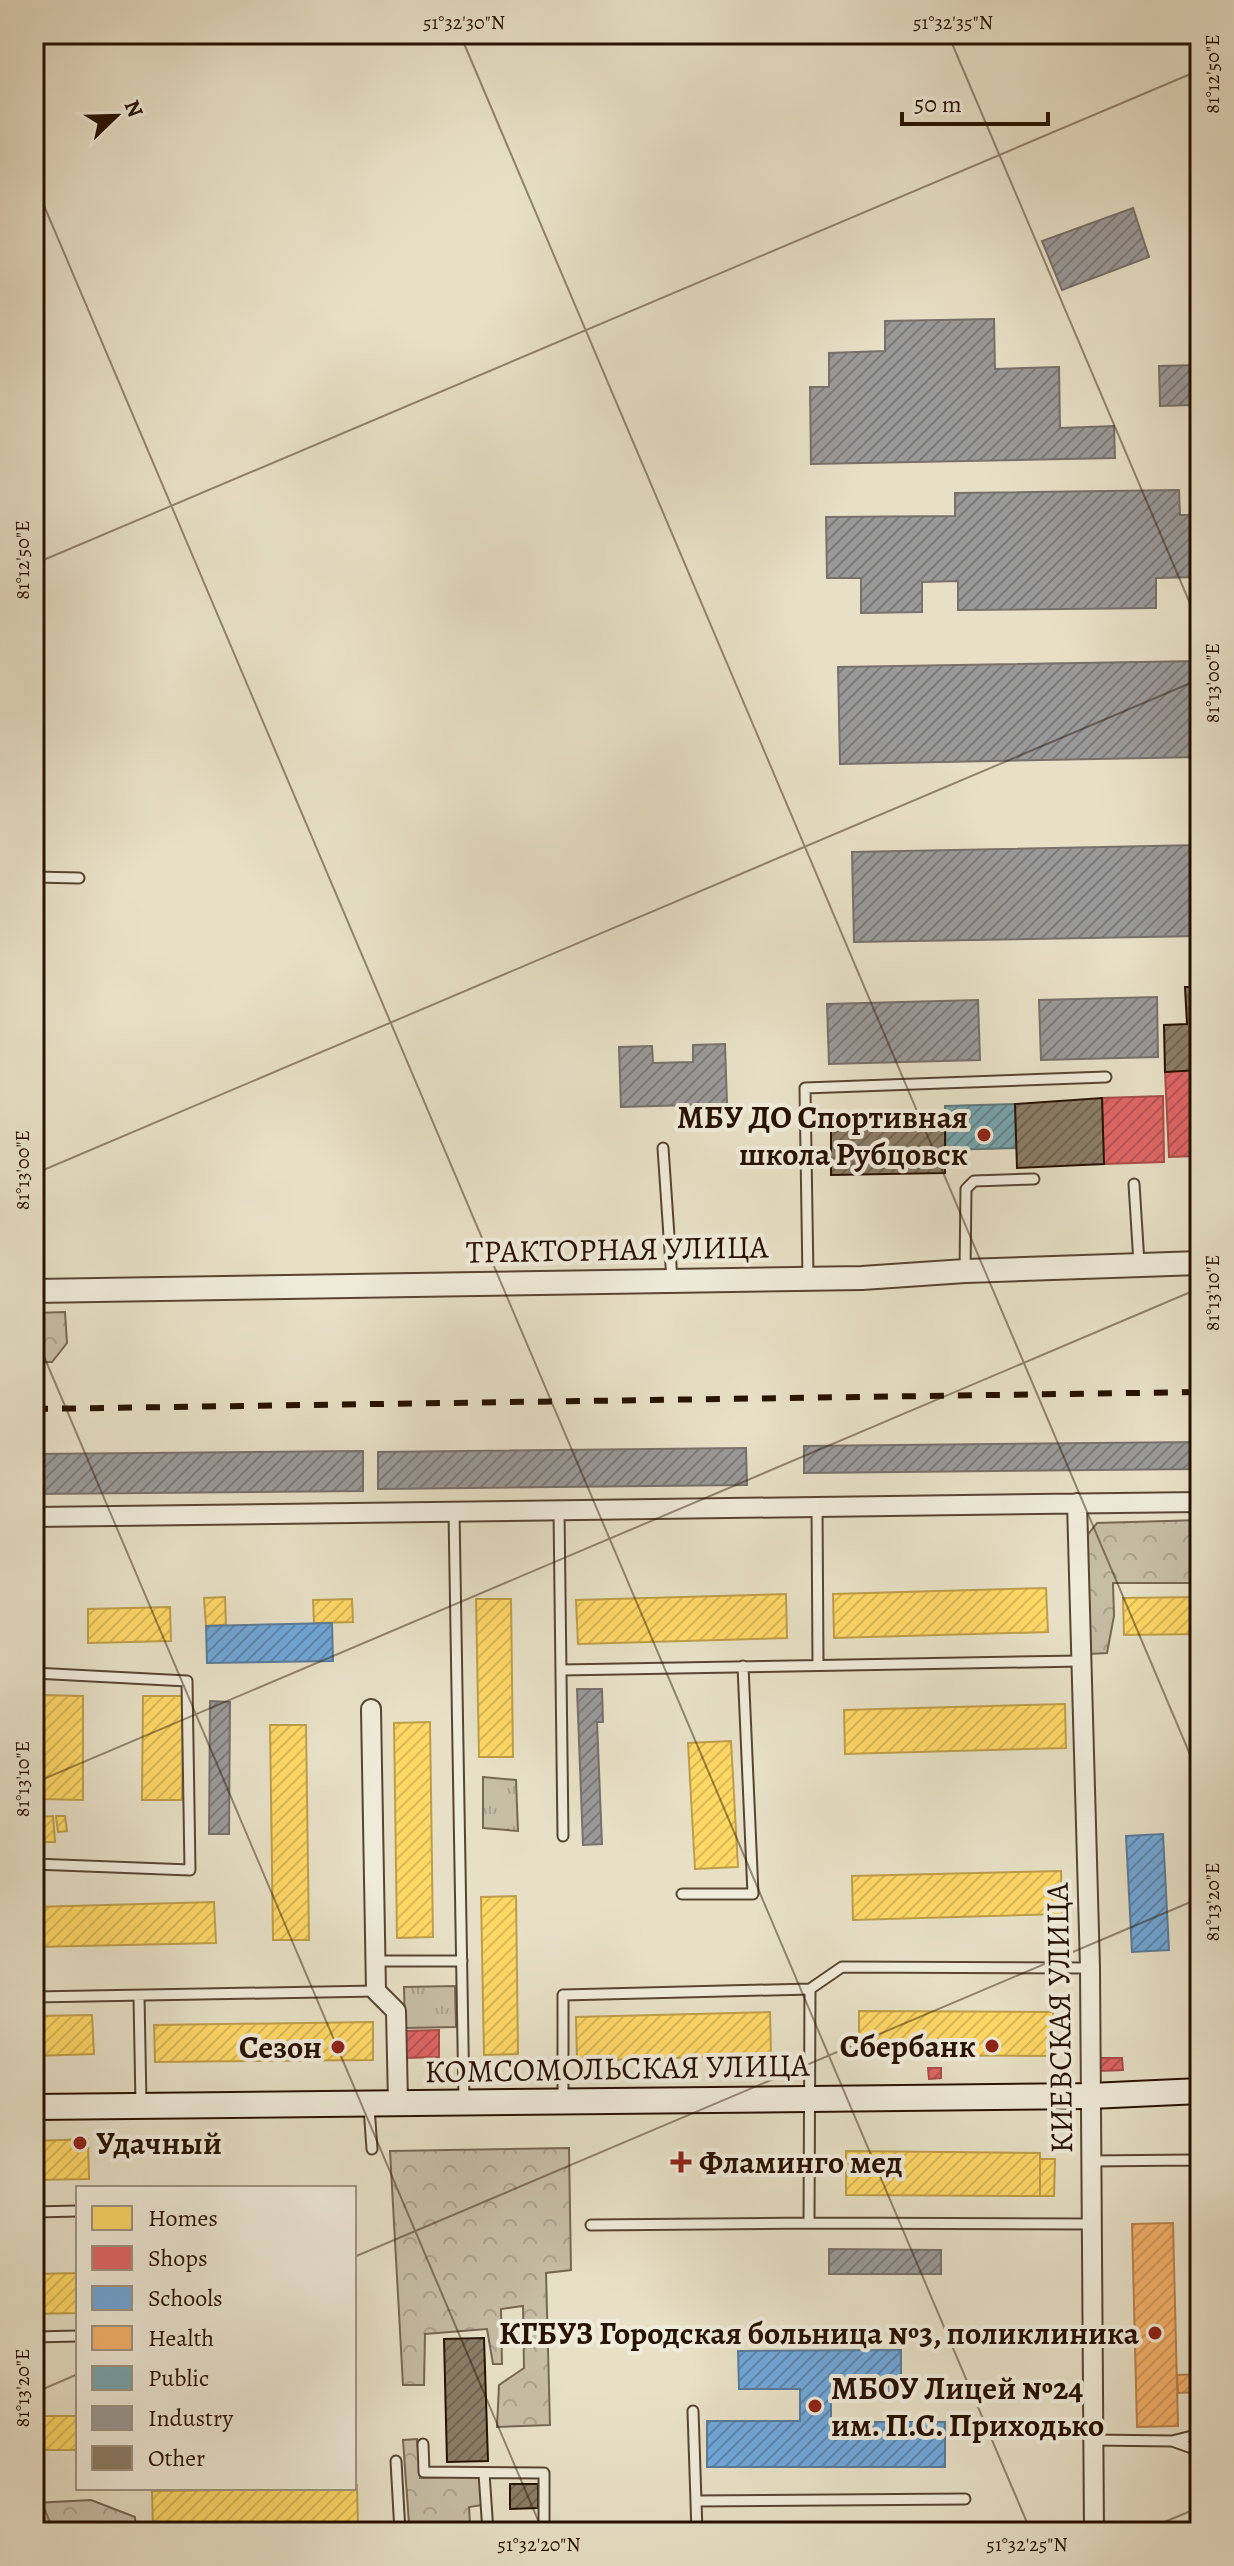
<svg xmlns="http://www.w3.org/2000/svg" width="1234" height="2566" font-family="Alegreya,serif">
<defs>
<pattern id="forest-crowns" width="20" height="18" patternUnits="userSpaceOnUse" patternTransform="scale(2)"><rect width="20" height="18" fill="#c6bda5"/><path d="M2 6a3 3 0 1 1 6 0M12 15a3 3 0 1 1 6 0" fill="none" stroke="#aaa18c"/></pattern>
<pattern id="park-tufts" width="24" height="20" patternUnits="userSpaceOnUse" patternTransform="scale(2)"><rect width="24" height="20" fill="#c6bda5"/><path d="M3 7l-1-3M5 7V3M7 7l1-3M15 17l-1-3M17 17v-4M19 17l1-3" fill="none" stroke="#aaa18c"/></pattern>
<pattern id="homes-hatch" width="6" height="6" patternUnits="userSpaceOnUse" patternTransform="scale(2)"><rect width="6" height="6" fill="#ffd966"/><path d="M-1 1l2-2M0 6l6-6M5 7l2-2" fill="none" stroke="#dbb957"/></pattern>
<pattern id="shops-hatch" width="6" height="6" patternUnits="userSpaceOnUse" patternTransform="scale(2)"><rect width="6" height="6" fill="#e06666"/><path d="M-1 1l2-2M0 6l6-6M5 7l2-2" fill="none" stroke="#b65352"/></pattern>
<pattern id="schools-hatch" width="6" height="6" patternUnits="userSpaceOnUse" patternTransform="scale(2)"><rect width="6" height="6" fill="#6fa8dc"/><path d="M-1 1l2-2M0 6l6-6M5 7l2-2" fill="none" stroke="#5b87b0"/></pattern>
<pattern id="health-hatch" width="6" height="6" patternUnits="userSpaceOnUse" patternTransform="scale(2)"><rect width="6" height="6" fill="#f6b26b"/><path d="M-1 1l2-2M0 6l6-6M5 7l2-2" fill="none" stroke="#d3985b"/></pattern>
<pattern id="public-hatch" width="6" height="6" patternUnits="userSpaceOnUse" patternTransform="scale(2)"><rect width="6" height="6" fill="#76a5af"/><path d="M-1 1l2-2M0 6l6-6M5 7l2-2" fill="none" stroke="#61858c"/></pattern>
<pattern id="industry-hatch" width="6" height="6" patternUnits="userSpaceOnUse" patternTransform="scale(2)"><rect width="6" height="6" fill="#999"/><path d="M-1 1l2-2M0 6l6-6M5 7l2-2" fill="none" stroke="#7d7b7a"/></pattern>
<pattern id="building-hatch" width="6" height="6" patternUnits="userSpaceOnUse" patternTransform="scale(2)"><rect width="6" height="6" fill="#8b7d67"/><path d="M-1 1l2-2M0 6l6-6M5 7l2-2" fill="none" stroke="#726552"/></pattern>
</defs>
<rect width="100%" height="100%" fill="#e7e0c6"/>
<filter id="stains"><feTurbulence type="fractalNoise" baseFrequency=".0025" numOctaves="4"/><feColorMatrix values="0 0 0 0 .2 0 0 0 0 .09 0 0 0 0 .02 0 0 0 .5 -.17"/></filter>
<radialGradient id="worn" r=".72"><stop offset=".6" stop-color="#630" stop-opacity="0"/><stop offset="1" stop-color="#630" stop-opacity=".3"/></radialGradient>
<path fill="url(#forest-crowns)" stroke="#766753" stroke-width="2" d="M 65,1312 L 67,1343 L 52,1362 L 34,1362 L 34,1313 Z
M 1200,1520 L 1200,1583 L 1113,1583 L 1114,1616 L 1107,1653 L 1089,1654 L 1086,1537 L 1097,1523 Z
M 569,2148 L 571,2270 L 546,2273 L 550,2425 L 497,2427 L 499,2385 L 524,2368 L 523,2306 L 501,2309 L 502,2364 L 493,2364 L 487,2329 L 425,2334 L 424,2385 L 403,2385 L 390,2151 Z
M 417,2439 L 420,2478 L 480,2476 L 483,2505 L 469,2507 L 470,2523 L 409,2524 L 403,2440 Z
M 91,2500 L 135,2517 L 136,2532 L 34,2532 L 34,2503 Z"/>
<path fill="url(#park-tufts)" stroke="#766753" stroke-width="2" d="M 483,1777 L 516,1780 L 518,1831 L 483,1828 Z
M 455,1986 L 456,2027 L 405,2028 L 404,1987 Z"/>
<path fill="url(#homes-hatch)" stroke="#be9d48" stroke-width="2" d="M 1046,1588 L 1048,1632 L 834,1638 L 833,1594 Z
M 786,1594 L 787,1638 L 578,1644 L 576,1600 Z
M 225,1597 L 226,1625 L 206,1626 L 204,1598 Z
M 1200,1597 L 1200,1634 L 1124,1635 L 1123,1598 Z
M 352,1599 L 353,1622 L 314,1623 L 313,1600 Z
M 476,1599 L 511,1599 L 513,1757 L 479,1757 Z
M 170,1607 L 171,1641 L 88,1643 L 88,1609 Z
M 43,1695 L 83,1696 L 83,1800 L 43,1799 Z
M 143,1696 L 183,1696 L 182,1800 L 142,1800 Z
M 1065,1704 L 1066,1748 L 845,1754 L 844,1710 Z
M 430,1722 L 433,1937 L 397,1938 L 394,1723 Z
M 270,1725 L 306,1725 L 309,1940 L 273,1940 Z
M 731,1741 L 738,1867 L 695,1869 L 688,1743 Z
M 53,1816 L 55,1842 L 43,1842 L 42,1817 Z
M 56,1816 L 65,1816 L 67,1831 L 58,1832 Z
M 1061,1871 L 1062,1914 L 853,1920 L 852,1876 Z
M 516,1896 L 518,2054 L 484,2055 L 481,1897 Z
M 214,1902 L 216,1943 L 34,1947 L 34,1907 Z
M 859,2011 L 1053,2012 L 1053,2056 L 859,2055 Z
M 770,2012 L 771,2055 L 577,2061 L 576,2017 Z
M 92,2015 L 94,2054 L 34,2056 L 34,2016 Z
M 373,2022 L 373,2060 L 155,2062 L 154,2025 Z
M 88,2139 L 89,2179 L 34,2180 L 34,2141 Z
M 846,2151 L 1040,2153 L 1040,2196 L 846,2195 Z
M 1040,2159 L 1055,2159 L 1054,2196 L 1040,2196 Z
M 78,2273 L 78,2313 L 34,2314 L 34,2274 Z
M 34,2416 L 78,2416 L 78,2450 L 34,2450 Z
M 354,2485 L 357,2485 L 358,2525 L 153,2531 L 152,2491 L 354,2488 Z"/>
<path fill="url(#shops-hatch)" stroke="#a84c48" stroke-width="2" d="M 1191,1070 L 1195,1156 L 1169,1157 L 1165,1072 Z
M 1163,1096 L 1164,1162 L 1104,1164 L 1102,1098 Z
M 439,2030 L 439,2057 L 404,2058 L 403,2031 Z
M 1099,2058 L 1122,2058 L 1123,2070 L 1098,2071 Z
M 928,2068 L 941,2068 L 941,2078 L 929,2079 Z"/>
<path fill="url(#schools-hatch)" stroke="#597b9a" stroke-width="2" d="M 332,1623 L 333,1661 L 207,1663 L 206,1626 Z
M 1163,1834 L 1169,1950 L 1132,1952 L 1126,1836 Z
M 901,2350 L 901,2392 L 831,2392 L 831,2422 L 945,2422 L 945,2467 L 707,2467 L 707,2421 L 800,2421 L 800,2389 L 739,2389 L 738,2351 Z"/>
<path fill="url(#health-hatch)" stroke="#b8824b" stroke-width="2" d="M 1173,2223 L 1178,2426 L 1137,2427 L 1132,2224 Z
M 1200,2374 L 1200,2392 L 1178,2393 L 1177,2375 Z"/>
<path fill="url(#public-hatch)" stroke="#5e797b" stroke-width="2" d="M 1015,1104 L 1016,1148 L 946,1150 L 945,1106 Z"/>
<path fill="url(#industry-hatch)" stroke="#77706b" stroke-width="2" d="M 1133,208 L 1149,257 L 1062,290 L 1042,241 Z
M 994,319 L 995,369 L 1059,367 L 1060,428 L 1114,426 L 1115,458 L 811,464 L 810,387 L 829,387 L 829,353 L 885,351 L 885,321 Z
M 1200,365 L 1200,441 L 1195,441 L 1194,405 L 1160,406 L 1159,366 Z
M 1179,490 L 1180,515 L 1200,515 L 1200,577 L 1156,578 L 1156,608 L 958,610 L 958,581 L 922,582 L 922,612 L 861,613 L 861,578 L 827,578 L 826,517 L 955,516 L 955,493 Z
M 1200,661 L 1200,757 L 840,764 L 838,667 Z
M 1200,845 L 1200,936 L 854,942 L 852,852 Z
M 1157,997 L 1158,1057 L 1041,1060 L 1039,1000 Z
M 978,1000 L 980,1060 L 829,1064 L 827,1004 Z
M 725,1044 L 727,1104 L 621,1107 L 619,1047 L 652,1046 L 653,1063 L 693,1062 L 693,1045 Z
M 1200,1442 L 1200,1469 L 804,1473 L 804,1446 Z
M 746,1448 L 747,1485 L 378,1489 L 378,1452 Z
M 363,1451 L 363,1491 L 34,1494 L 34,1454 Z
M 577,1689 L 602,1689 L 603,1722 L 597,1722 L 602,1844 L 583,1845 Z
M 210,1701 L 230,1702 L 229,1834 L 209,1834 Z
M 829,2249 L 941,2250 L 941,2274 L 829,2274 Z"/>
<path fill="url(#building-hatch)" stroke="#271101" stroke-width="2" d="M 1185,987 L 1200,987 L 1200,1070 L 1165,1072 L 1164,1025 L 1187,1024 Z
M 1102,1098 L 1104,1164 L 1017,1168 L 1015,1104 Z
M 945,1115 L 945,1173 L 831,1175 L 831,1117 Z
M 484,2338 L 488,2461 L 447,2462 L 444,2339 Z
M 510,2484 L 538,2484 L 538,2508 L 510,2509 Z"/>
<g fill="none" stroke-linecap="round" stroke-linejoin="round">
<defs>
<path id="service" d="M 34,877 L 79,878
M 663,1148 L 672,1280
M 1134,1184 L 1139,1263
M 965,1271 L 966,1189 L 974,1181 L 1034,1179
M 808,1278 L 805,1088 L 1106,1077
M 817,1507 L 818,1664
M 559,1511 L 563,1836
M 454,1512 L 464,2102
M 561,1670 L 1081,1661
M 34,1673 L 187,1681 L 190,1870 L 34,1864
M 682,1894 L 753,1894 L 743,1666
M 376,1961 L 462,1961
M 810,1989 L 809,2223 L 1092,2224
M 139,1996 L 141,2104
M 34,1997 L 376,1991
M 563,2100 L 563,1995 L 810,1989 L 842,1967 L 1090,1968
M 369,2107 L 372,2149
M 1091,2161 L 1192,2160 L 1200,2165
M 34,2212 L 78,2211
M 591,2225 L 809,2223
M 34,2337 L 78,2336
M 693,2411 L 697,2532
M 1093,2440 L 1172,2441 L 1200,2434
M 1172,2441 L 1200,2451
M 423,2444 L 424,2472 L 544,2473 L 544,2532
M 396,2461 L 400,2532
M 484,2473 L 488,2532
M 696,2501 L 965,2499"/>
<path id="minor" d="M 1077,1503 L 1090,1968 L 1094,2532
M 34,1517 L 1200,1502
M 371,1709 L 376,1991 L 396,2011 L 398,2103"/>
<path id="tertiary" d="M 34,1291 L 862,1278 L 965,1271 L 1200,1263"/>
<path id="secondary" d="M 34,2107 L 1090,2096 L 1200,2091"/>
</defs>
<use href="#service" stroke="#574532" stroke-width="13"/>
<use href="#minor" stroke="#574532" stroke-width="22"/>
<use href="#tertiary" stroke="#574532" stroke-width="26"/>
<use href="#secondary" stroke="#271101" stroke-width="28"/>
<use href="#service" stroke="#efebda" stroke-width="9"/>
<use href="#minor" stroke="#efebda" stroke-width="18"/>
<use href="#tertiary" stroke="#efebda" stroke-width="22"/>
<use href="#secondary" stroke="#efebda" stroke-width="24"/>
<path stroke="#271101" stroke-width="6" stroke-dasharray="14 14" stroke-linecap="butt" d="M 34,1409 L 1200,1392"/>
</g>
<path fill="none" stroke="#271101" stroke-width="2" stroke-opacity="0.45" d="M 460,34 L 1200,1778M 948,34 L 1200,627M 34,182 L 1031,2532M 34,564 L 1200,70M 34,1174 L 1200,679M 34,1333 L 543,2532M 34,1783 L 1200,1288M 354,2257 L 1200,1898M 34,2393 L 78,2374M 34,2484 L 54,2532M 1141,2532 L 1200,2507"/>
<g fill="#8f2418" stroke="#efebda" stroke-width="3">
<circle cx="984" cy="1135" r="8"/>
<circle cx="992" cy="2046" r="8"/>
<circle cx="338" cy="2047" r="8"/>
<circle cx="80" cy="2143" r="8"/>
<path d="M677 2150h8v8h8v8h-8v8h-8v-8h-8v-8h8z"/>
<circle cx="1155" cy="2333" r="8"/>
<circle cx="815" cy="2406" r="8"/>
</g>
<g text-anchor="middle" stroke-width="8" stroke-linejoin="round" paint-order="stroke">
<g font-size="32" font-weight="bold" fill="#271101" stroke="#efebda" text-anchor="end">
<text x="968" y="1128">МБУ ДО Спортивная<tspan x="968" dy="37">школа Рубцовск</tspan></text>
<text x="976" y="2057">Сбербанк</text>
<text x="322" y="2058">Сезон</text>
<text x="96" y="2154" text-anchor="start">Удачный</text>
<text x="699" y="2173" text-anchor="start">Фламинго мед</text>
<text x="1139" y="2344">КГБУЗ Городская больница №3, поликлиника</text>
<text x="831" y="2399" text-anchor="start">МБОУ Лицей №24<tspan x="831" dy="37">им. П.С. Приходько</tspan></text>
</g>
<g font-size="32" fill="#271101" stroke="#efebda">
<text transform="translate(617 1249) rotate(-1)" y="11">ТРАКТОРНАЯ УЛИЦА</text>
<text transform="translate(1059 2018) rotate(-91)" y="11">КИЕВСКАЯ УЛИЦА</text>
<text transform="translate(617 2068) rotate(-1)" y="11">КОМСОМОЛЬСКАЯ УЛИЦА</text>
</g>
</g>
<rect width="1234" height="2566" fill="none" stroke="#e7e0c6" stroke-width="88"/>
<rect x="76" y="2186" width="280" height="304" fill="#efebda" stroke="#9f9483" stroke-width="2"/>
<rect x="92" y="2206" width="40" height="24" fill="#ffd966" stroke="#9f9483" stroke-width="2"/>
<text x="148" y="2226" font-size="24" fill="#271101">Homes</text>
<rect x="92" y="2246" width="40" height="24" fill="#e06666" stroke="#9f9483" stroke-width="2"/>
<text x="148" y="2266" font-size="24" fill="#271101">Shops</text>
<rect x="92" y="2286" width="40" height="24" fill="#6fa8dc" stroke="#9f9483" stroke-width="2"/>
<text x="148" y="2306" font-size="24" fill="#271101">Schools</text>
<rect x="92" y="2326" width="40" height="24" fill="#f6b26b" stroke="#9f9483" stroke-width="2"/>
<text x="148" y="2346" font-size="24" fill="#271101">Health</text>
<rect x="92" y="2366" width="40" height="24" fill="#76a5af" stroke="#9f9483" stroke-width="2"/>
<text x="148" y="2386" font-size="24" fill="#271101">Public</text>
<rect x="92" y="2406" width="40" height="24" fill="#999999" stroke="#9f9483" stroke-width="2"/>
<text x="148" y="2426" font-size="24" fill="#271101">Industry</text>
<rect x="92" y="2446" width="40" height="24" fill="#8b7d67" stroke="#9f9483" stroke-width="2"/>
<text x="148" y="2466" font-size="24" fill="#271101">Other</text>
<g transform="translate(116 116) rotate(67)" stroke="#efebda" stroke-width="6" paint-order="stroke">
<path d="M0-6L14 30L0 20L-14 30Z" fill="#271101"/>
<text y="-12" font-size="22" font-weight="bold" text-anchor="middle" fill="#271101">N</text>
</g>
<path d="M902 112v12h146v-12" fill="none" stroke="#271101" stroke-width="4"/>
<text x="914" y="112" font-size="24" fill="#271101" stroke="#efebda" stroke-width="6" paint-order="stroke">50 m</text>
<rect x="44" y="44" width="1146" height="2478" fill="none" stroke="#271101" stroke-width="3"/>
<g font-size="20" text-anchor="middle" fill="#271101">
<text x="464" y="29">51°32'30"N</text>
<text x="953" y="29">51°32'35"N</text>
<text transform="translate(1212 74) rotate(-90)" y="7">81°12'50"E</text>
<text transform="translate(22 560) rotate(-90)" y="7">81°12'50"E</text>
<text transform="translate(1212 683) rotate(-90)" y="7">81°13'00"E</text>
<text transform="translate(22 1170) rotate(-90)" y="7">81°13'00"E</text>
<text transform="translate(1212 1293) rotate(-90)" y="7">81°13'10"E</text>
<text transform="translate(22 1779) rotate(-90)" y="7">81°13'10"E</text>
<text transform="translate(1212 1902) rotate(-90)" y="7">81°13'20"E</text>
<text transform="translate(22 2388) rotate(-90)" y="7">81°13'20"E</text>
<text x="539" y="2551">51°32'20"N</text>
<text x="1027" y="2551">51°32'25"N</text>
</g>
<rect width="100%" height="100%" filter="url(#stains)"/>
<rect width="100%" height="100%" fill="url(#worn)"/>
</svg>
